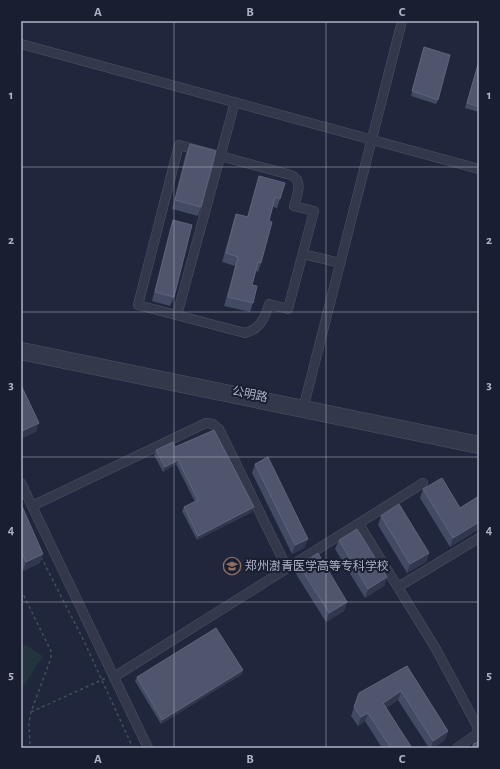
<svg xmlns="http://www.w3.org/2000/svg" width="500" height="769" font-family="'Alegreya Sans','Noto Sans SC',sans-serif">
<rect width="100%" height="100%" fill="#20263b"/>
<path fill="#22343c" d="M 26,645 L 43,656 L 21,690 L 21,646 Z"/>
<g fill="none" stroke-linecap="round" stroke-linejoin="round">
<defs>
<path id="minor" d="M 21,44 L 479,169
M 179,145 L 291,175 C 304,181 297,195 294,206 L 314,211 L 288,309 L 269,304 C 265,318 260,329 245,333 L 138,305 Z
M 303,254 L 340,263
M 177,315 L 235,102
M 21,347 L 479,441
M 21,355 L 479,449
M 303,409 L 402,21
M 21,483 L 148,748
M 32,506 L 206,423 L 213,424 L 219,429 L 287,568
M 359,524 L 436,649 L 477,726 L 478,733 L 457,748
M 398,587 L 479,538
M 114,677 L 423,483"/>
</defs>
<use href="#minor" stroke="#4e5366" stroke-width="10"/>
<path stroke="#3f5159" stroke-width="1.5" stroke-dasharray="3 3" stroke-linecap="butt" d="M 41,557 L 84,641 L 133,748
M 21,590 L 51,651 L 51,658 L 31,712 L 29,722 L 30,748
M 31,712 L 106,678"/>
<use href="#minor" stroke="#33394b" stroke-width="9"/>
</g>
<path fill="#434a63" d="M 424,47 L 438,100 L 436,104 L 411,96 Z
M 479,60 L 479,112 L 465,108 Z
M 190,144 L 201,207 L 198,216 L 172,209 L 186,153 Z
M 259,176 L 280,199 L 277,208 L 273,207 L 269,221 L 261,263 L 258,272 L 256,271 L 252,285 L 253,303 L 250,312 L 224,306 L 235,266 L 222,262 L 233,223 L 236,214 L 247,217 L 256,185 Z
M 173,220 L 174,297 L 170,306 L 152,301 L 170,229 Z
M 175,447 L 252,512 L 197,540 L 182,511 L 184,507 L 195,502 L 176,464 L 163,472 L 154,455 L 156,450 Z
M 255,464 L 308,539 L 304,548 L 292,554 L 252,473 Z
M 423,489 L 460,508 L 479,496 L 479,529 L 450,547 L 420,498 Z
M 21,504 L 40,563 L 23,571 L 21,566 Z
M 381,516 L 429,553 L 426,562 L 407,573 L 378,525 Z
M 339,540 L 387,577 L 384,586 L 365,598 L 335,549 Z
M 299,565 L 347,602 L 344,611 L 326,622 L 296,574 Z
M 407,666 L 448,731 L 445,740 L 433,748 L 429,748 L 398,700 L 386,708 L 412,748 L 382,748 L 365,721 L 358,726 L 351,716 L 359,693 Z
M 242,674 L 161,724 L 135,681 L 137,677 Z
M 473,744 L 479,748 L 471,748 Z"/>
<path fill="#30374e" d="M 39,423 L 36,432 L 21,439 L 21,434 L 22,431 Z
M 178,460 L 176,464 L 163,472 L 165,467 Z
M 254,507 L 252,512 L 197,540 L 198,536 Z
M 479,522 L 479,529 L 450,547 L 453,538 Z
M 308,539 L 304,548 L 292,554 L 295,545 Z
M 429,553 L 426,562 L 407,573 L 410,564 Z
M 43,554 L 40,563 L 23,571 L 26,562 Z
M 387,577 L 384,586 L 365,598 L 368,589 Z
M 347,602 L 344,611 L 326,622 L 329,613 Z
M 243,670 L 242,674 L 161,724 L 162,720 Z
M 401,691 L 398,700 L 380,712 L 383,703 Z
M 368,713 L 365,721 L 358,726 L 361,717 Z
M 448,731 L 445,740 L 433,748 L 431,748 L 433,741 Z"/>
<path fill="#4f556d" stroke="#5e647b" d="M 424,47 L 450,55 L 438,100 L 412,91 Z
M 479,61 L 479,107 L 467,103 Z
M 190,144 L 216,151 L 201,207 L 175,200 Z
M 259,176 L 285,183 L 280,199 L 275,197 L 269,221 L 272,222 L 261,263 L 258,262 L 252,285 L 257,286 L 253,303 L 228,297 L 238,257 L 226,253 L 236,214 L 248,217 Z
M 173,220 L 192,225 L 174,297 L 155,292 Z
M 21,385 L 39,423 L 22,431 L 21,428 Z
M 214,430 L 254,507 L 198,536 L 184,507 L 198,500 L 178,460 L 165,467 L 156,450 L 173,442 L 175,447 Z
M 268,457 L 308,539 L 295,545 L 255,464 Z
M 442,478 L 460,508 L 479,496 L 479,522 L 453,538 L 423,489 Z
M 21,504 L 43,554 L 26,562 L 21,550 Z
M 399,504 L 429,553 L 410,564 L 381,516 Z
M 357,529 L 387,577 L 368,589 L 339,540 Z
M 318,553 L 347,602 L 329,613 L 299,565 Z
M 216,628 L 243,670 L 162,720 L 137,677 Z
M 407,666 L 448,731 L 433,741 L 401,691 L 383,703 L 412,748 L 391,748 L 368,713 L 361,717 L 354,707 L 359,693 Z
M 479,741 L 479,748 L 475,748 L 473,744 Z"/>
<path fill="none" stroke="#aeb3c7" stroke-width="1" stroke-opacity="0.55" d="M 174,21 L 174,748M 326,21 L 326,748M 21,167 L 479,167M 21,312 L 479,312M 21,457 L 479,457M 21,602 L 479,602"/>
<defs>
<symbol id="university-ring" viewBox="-11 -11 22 22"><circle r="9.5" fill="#191e30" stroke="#8d6e63" stroke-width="1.5"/><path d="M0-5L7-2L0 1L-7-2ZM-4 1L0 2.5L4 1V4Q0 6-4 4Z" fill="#8d6e63"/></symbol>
</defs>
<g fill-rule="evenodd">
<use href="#university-ring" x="222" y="556" width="20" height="20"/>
</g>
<g text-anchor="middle" stroke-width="4" stroke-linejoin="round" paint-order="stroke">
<g font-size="12" fill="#aeb3c7" stroke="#191e30">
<text transform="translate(250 394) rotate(12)" y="4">公明路</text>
</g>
<g font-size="12" fill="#aeb3c7" stroke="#191e30" text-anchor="start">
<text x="245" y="570">郑州澍青医学高等专科学校</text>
</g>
</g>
<rect width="500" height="769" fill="none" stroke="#191e30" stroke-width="44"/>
<rect x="22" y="22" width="456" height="725" fill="none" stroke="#aeb3c7" stroke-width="1.5"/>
<g font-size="13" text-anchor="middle" font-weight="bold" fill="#aeb3c7">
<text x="98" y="16">A</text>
<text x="250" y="16">B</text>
<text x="402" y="16">C</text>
<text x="11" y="99">1</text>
<text x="489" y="99">1</text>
<text x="11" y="244">2</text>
<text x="489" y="244">2</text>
<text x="11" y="389">3</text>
<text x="489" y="389">3</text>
<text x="11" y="534">4</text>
<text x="489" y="534">4</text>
<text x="11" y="679">5</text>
<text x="489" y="679">5</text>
<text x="98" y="763">A</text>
<text x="250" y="763">B</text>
<text x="402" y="763">C</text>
</g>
</svg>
